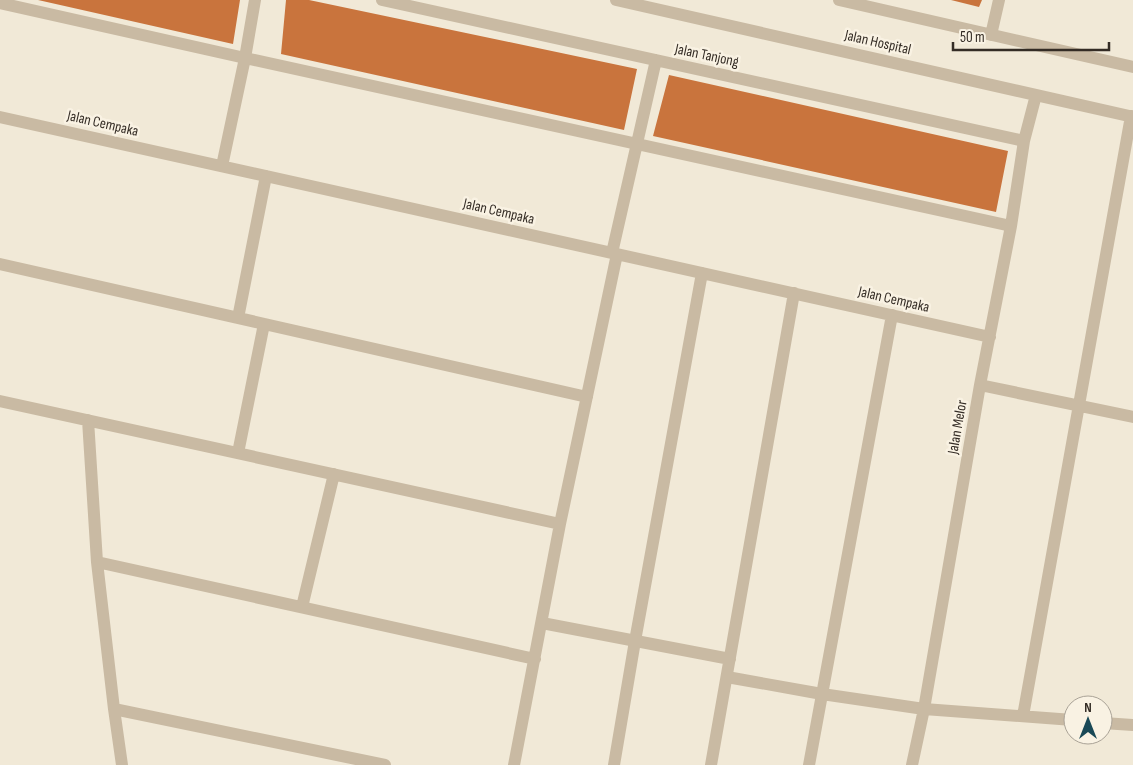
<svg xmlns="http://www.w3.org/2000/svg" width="1133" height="765" font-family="'Sofia Sans Condensed',sans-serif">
<rect width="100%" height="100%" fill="#f1e9d7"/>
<path fill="#c9743d" d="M 38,0 L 240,0 L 233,44 Z
M 286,0 L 309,0 L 637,69 L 624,130 L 281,54 Z
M 951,0 L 982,0 L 979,7 Z
M 669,75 L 1008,151 L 996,212 L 653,136 Z"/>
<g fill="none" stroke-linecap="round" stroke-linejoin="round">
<path stroke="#c9baa3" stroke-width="12" d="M 382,0 L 1024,141
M 616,0 L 1133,117
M 839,0 L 1133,67
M 0,3 L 245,58 L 1011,226
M 991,35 L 999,0
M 0,117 L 990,337
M 222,166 L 245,58 L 255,0
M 612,253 L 656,60
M 0,264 L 587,397
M 238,318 L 266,176
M 980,385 L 1133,417
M 0,401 L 560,524
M 88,420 L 97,562
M 238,453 L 264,324
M 302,607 L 334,474
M 542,623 L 730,659
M 727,677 L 822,694 L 924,709 L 1073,720
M 114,709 L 385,765
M 1023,716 L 1131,116
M 1103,723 L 1133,725
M 122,765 L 114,709 L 97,562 L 535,659
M 514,765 L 560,524 L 617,254
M 614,765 L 635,641 L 702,273
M 711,765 L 794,293
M 809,765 L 892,315
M 912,765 L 924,709 L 980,385 L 1011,226 L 1024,141 L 1036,95"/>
</g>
<g text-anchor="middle" stroke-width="5" stroke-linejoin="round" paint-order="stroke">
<g font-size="15" fill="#342c25" stroke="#f9f2e3">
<text transform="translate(878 42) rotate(13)" y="5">Jalan Hospital</text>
<text transform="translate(707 55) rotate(12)" y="5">Jalan Tanjong</text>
<text transform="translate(103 123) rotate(13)" y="5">Jalan Cempaka</text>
<text transform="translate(499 211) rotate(13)" y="5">Jalan Cempaka</text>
<text transform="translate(894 299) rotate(13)" y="5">Jalan Cempaka</text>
<text transform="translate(957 427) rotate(-80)" y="5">Jalan Melor</text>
</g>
</g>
<g transform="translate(1088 720)"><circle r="24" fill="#f9f2e3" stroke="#aaa397"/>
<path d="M0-4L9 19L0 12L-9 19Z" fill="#1a4956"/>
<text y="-8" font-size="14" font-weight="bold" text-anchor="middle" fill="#342c25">N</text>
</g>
<path d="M953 42v8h156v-8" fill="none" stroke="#342c25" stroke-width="2.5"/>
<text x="960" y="42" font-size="15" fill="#342c25" stroke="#f9f2e3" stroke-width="4" paint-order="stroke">50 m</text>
</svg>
